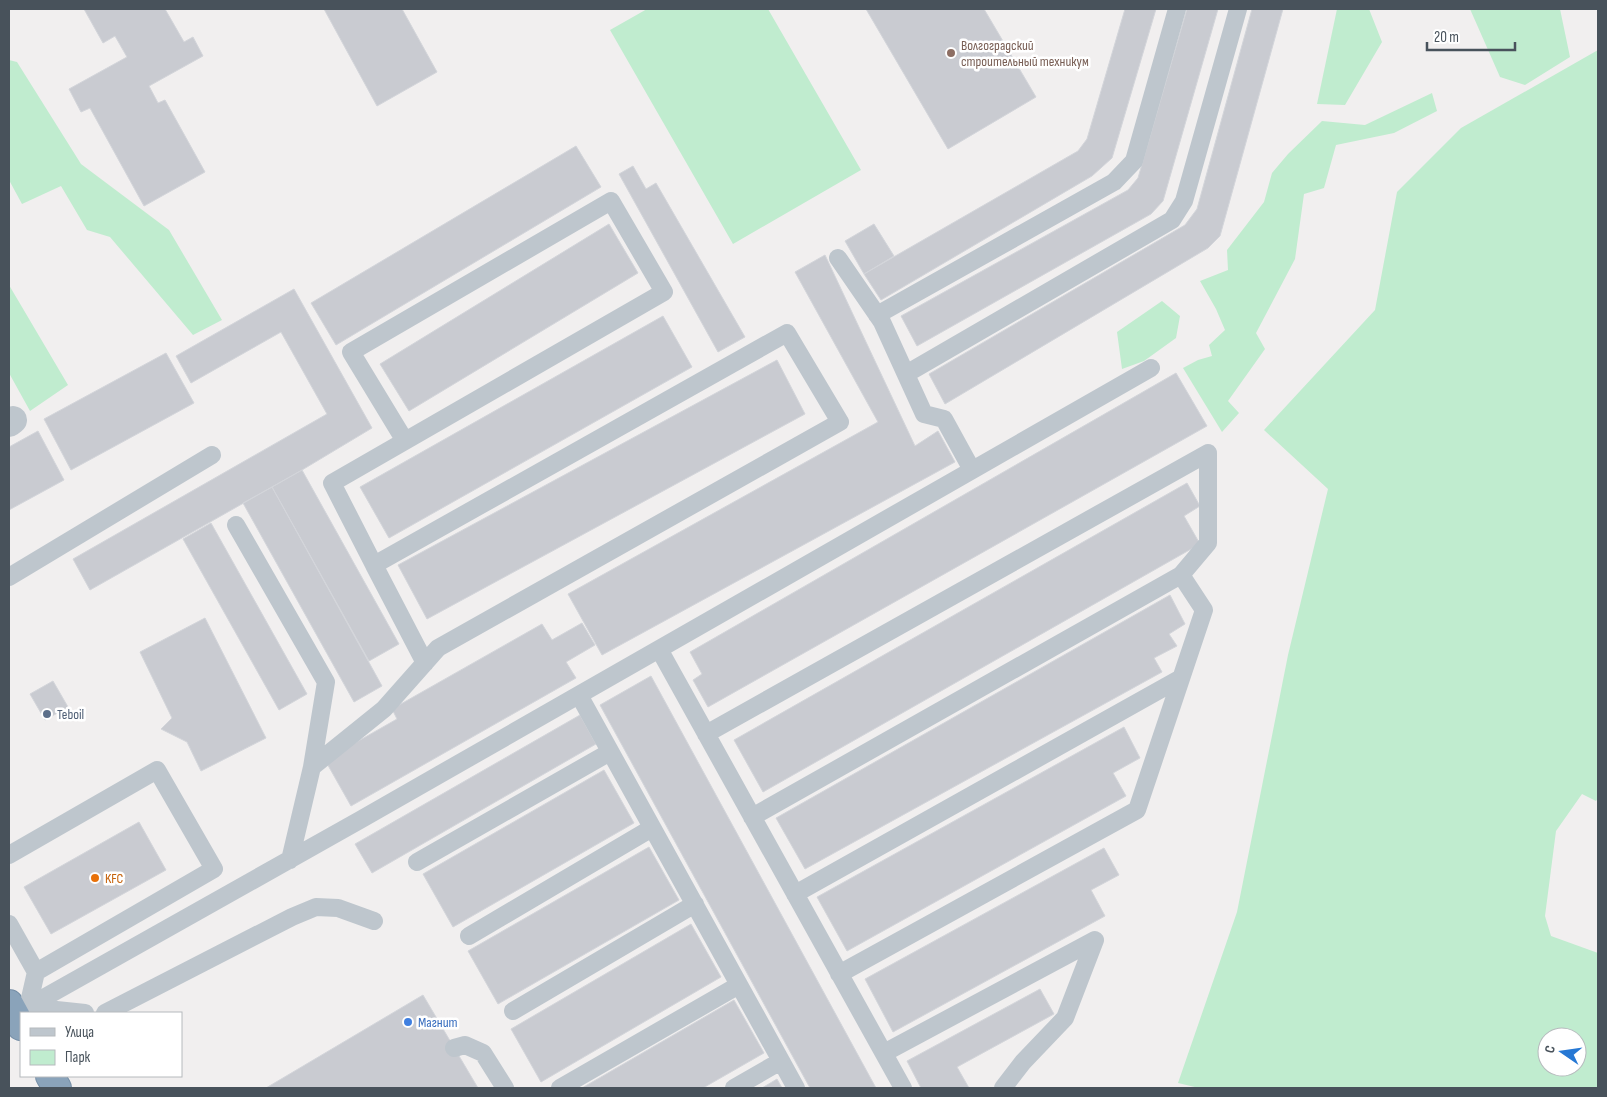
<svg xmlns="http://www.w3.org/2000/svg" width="1607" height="1097" font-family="'Sofia Sans Condensed',sans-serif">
<rect width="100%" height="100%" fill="#f1efef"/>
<path fill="#c0eccf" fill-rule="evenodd" d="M 647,9 L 768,9 L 861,170 L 733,244 L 610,30 Z
M 1337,9 L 1369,9 L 1382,42 L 1345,105 L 1317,104 Z
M 1470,9 L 1560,9 L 1570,57 L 1525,85 L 1500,77 Z
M 1598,50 L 1598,798 L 1596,801 L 1582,794 L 1556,831 L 1545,916 L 1551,936 L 1598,953 L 1598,1088 L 1199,1088 L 1178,1083 L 1237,912 L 1288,655 L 1328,489 L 1264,430 L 1375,310 L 1397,192 L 1461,128 ZM 1547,1037 L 1577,1037 L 1577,1067 L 1547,1067 Z
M 9,60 L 17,62 L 81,164 L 169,230 L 222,320 L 193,335 L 110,237 L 87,230 L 61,186 L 22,204 L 9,180 Z
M 1432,93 L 1437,111 L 1394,133 L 1336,145 L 1324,188 L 1304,194 L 1295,259 L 1256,333 L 1265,349 L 1228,401 L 1239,413 L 1222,432 L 1183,368 L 1198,360 L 1212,356 L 1209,345 L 1225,330 L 1216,309 L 1200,281 L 1228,270 L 1227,250 L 1264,202 L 1272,173 L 1288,154 L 1322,121 L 1365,125 Z
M 9,285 L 68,385 L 30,411 L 9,373 Z
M 1162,301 L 1180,316 L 1176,338 L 1144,361 L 1122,369 L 1117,332 Z"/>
<path fill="#c9cbd1" stroke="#d3d5da" d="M 84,9 L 165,9 L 184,42 L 193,37 L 203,56 L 149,86 L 158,103 L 165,100 L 205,172 L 144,206 L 90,108 L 81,112 L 69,89 L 127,57 L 115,36 L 103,43 Z
M 324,9 L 402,9 L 437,72 L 377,106 Z
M 866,9 L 984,9 L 1036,97 L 948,149 Z
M 1125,9 L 1156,9 L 1112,158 L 1092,176 L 881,300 L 864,274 L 1078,151 L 1087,139 Z
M 1187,9 L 1218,9 L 1163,201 L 1151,214 L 917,346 L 901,316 L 1128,190 L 1138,178 Z
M 1252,9 L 1283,9 L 1220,236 L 1208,248 L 945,404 L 929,374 L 1185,225 L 1197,209 Z
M 576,146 L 601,187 L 336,345 L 311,303 Z
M 633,166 L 646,189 L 656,183 L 745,337 L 718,352 L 619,174 Z
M 609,224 L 638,273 L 409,411 L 380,364 Z
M 874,224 L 894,256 L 864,274 L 845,241 Z
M 825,255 L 915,446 L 938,431 L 955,462 L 602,655 L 568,594 L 878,422 L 795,272 Z
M 294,289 L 372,428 L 302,470 L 90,590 L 73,559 L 327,414 L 281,332 L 191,383 L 176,356 Z
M 663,316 L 692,367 L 389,538 L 360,487 Z
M 166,353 L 194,403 L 71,470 L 44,419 Z
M 777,360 L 805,414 L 427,619 L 398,565 Z
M 1176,373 L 1207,426 L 708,707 L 693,680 L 702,674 L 690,652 Z
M 38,431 L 64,480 L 9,510 L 9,447 Z
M 302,470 L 399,644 L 369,661 L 272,487 Z
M 1187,483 L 1200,506 L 1184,516 L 1200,544 L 763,792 L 734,740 Z
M 272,487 L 382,686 L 354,702 L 243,503 Z
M 211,523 L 307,694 L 279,710 L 183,539 Z
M 1170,595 L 1185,624 L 1169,634 L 1177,646 L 1154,658 L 1162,672 L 805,869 L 776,818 Z
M 205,618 L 266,738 L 201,771 L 187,742 L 161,729 L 172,718 L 140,652 Z
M 582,623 L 595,645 L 566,662 L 576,678 L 351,806 L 325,760 L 397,719 L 392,709 L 542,624 L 552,640 Z
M 651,676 L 876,1088 L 810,1088 L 600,705 Z
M 53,681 L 68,707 L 45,720 L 30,694 Z
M 580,715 L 596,744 L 372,873 L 355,844 Z
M 1124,727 L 1140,758 L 1113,773 L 1126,796 L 847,951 L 817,897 Z
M 604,770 L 634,823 L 453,927 L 423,874 Z
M 139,822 L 166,870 L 51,934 L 24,887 Z
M 649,847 L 679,900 L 498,1004 L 468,951 Z
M 1104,848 L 1119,875 L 1091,890 L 1105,916 L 893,1032 L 865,979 Z
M 691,924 L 721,977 L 541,1082 L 511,1029 Z
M 1040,989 L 1054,1014 L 957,1067 L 969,1088 L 921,1088 L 907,1061 Z
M 423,995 L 478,1088 L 266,1088 Z
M 734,1000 L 764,1053 L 703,1088 L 582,1088 Z
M 777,1079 L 782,1088 L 762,1088 Z"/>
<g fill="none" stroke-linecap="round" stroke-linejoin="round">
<defs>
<path id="highway" d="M 9,1004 L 21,1026
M 50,1076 L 57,1088"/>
</defs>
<use href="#highway" stroke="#758ea6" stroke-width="30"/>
<path stroke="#bec6cd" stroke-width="18" d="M 838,258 L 882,322 L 924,414 L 944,419 L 972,470
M 877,315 L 1114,182 L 1134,161 L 1177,9
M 906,374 L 1172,220 L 1184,201 L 1238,9
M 236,525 L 326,682 L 312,767
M 374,565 L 332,483 L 664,292 L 611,201 L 351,352 L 405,441
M 9,577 L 212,455
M 659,649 L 903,1088
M 579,695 L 796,1088
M 706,734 L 1208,453 L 1208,543 L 1181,575 L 1204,610 L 1137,810 L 839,974
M 752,817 L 1181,575
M 9,855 L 157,770 L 214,869 L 36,972
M 290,860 L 312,767 L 384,709 L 438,648 L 840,422 L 787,333 L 374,565 L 425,663
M 417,862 L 610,752
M 795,894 L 1181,678
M 9,924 L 36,972 L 28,1007 L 85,1013
M 469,936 L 652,828
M 513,1011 L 695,904
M 105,1013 L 292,917 L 316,907 L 338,908 L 374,921
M 15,1014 L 360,820 L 1151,368
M 454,1048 L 465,1045 L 483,1053 L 505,1088
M 884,1053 L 1095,940 L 1065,1018 L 1023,1062 L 1003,1088
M 560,1088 L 739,985
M 734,1088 L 781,1061"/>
<path stroke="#bec6cd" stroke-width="28" d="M 9,423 L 13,420"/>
<use href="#highway" stroke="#8aa3ba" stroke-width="28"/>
</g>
<circle fill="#8d6e63" stroke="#fff" stroke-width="2" cx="951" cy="53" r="5"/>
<circle fill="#5c6f8a" stroke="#fff" stroke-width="2" cx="47" cy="714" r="5"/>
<circle fill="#e8710a" stroke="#fff" stroke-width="2" cx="95" cy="878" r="5"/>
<circle fill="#3f7fe0" stroke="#fff" stroke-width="2" cx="408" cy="1022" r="5"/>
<g text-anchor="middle" stroke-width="5" stroke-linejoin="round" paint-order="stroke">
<g font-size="14" fill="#785e54" stroke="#fff" text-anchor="start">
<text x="961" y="50">Волгоградский<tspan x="961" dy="16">строительный техникум</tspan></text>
</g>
<g font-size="14" fill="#4e5e75" stroke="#fff" text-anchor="start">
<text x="57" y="719">Teboil</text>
</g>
<g font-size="14" fill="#c56008" stroke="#fff" text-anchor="start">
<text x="105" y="883">KFC</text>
</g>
<g font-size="14" fill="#366cbe" stroke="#fff" text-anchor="start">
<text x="418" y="1027">Магнит</text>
</g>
</g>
<rect width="1607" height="1097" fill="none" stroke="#48525b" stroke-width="20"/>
<rect x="20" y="1012" width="162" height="65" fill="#ffffff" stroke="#b6babd"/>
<rect x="30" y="1028" width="25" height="8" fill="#bec6cd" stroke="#b6babd"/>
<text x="65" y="1037" font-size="15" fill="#48525b">Улица</text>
<rect x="30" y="1050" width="25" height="15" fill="#c0eccf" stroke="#b6babd"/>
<text x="65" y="1062" font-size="15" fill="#48525b">Парк</text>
<g transform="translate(1562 1052) rotate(283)"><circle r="24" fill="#ffffff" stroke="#b6babd"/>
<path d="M0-4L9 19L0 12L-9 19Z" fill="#2678d4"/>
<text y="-8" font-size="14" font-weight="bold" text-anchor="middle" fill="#48525b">С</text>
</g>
<path d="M1427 42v8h88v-8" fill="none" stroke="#48525b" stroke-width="2.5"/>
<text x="1434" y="42" font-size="15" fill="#48525b" stroke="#ffffff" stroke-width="4" paint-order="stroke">20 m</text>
</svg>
